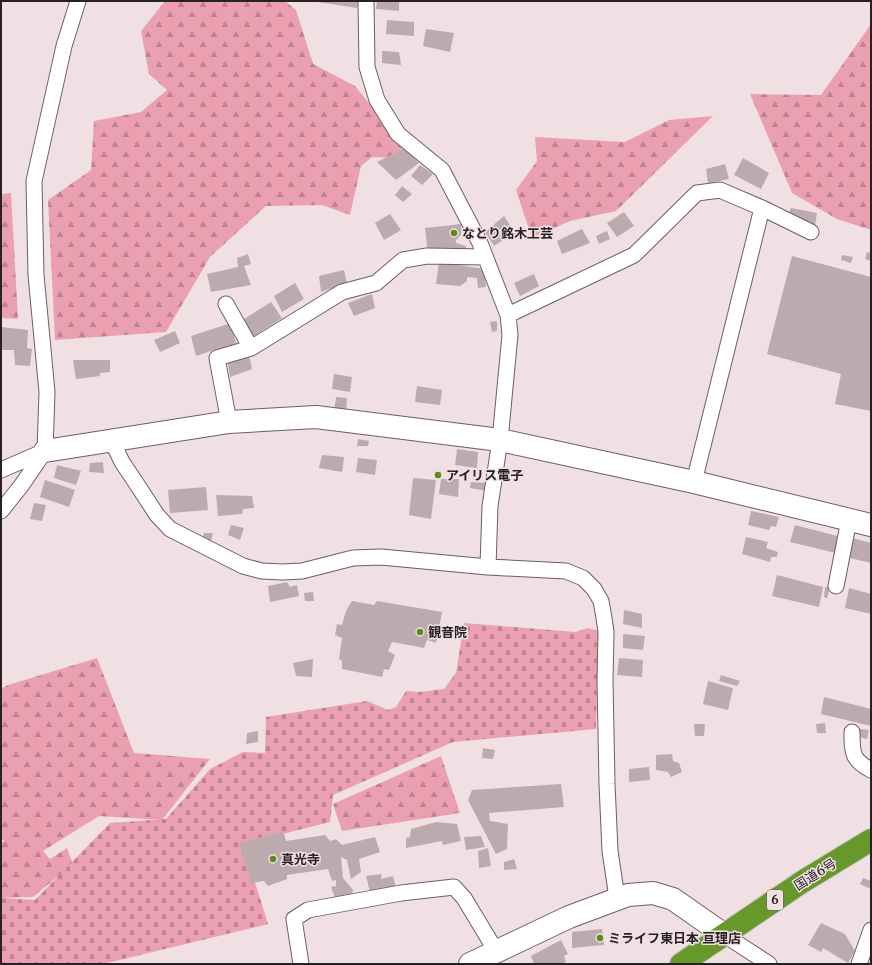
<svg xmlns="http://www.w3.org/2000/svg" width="872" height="965" font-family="Merriweather,'Noto Sans JP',serif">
<defs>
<pattern id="forest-firs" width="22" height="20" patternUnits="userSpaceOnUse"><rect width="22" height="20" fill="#eba0b1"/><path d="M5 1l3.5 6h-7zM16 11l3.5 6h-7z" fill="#be8290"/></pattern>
<pattern id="cemetery-stones" width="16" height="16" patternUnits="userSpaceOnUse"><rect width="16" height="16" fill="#eba0b1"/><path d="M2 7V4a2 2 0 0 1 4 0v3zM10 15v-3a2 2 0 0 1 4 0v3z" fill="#be8290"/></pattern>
</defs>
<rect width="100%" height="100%" fill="#f1e0e3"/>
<path fill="url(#forest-firs)" d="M 165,1 L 285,1 L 296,10 L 313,64 L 355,86 L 403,145 L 397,158 L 372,157 L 361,166 L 350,215 L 322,205 L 266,206 L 210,257 L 166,332 L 55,340 L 48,200 L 91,170 L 94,121 L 141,112 L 167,90 L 149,74 L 141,31 Z
M 871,24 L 871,230 L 837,219 L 792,193 L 750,94 L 821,95 Z
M 713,116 L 616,211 L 570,221 L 532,238 L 516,190 L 537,161 L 535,137 L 625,142 L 669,120 Z
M 11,193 L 18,319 L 1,318 L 1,194 Z
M 97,658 L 134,753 L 210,759 L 162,820 L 99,816 L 43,851 L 50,859 L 67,848 L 73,864 L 33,897 L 1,898 L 1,842 L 5,842 L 1,838 L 1,689 L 8,685 Z
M 441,756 L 460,813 L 342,831 L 333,804 Z"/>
<path fill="url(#cemetery-stones)" d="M 464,623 L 576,632 L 588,628 L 598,631 L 596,729 L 453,742 L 333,795 L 330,822 L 243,844 L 268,924 L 103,964 L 1,964 L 1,898 L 35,900 L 110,823 L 166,819 L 210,769 L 243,752 L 265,753 L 266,717 L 367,701 L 388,710 L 396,707 L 406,691 L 419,692 L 444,689 L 456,673 Z"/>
<path fill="#bcabae" d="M 311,1 L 358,1 L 357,8 Z
M 377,1 L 399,1 L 399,11 L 376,9 Z
M 387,20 L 414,22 L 414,36 L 386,34 Z
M 426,29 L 454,33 L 450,52 L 423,46 Z
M 382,51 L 399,52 L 401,65 L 382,63 Z
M 405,148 L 419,163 L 396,180 L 377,162 Z
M 743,158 L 769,173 L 761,189 L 734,175 Z
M 725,164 L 729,179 L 708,183 L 706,169 Z
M 420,165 L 433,174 L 422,185 L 411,176 Z
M 402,186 L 412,194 L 403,202 L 395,195 Z
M 791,208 L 817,213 L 815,225 L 787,218 Z
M 624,212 L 634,226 L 617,237 L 607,223 Z
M 390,214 L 401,230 L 384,240 L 375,223 Z
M 504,216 L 517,236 L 512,241 L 508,237 L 494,246 L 485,232 Z
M 461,224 L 461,235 L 456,240 L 456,243 L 466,246 L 467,254 L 428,254 L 425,228 Z
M 582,229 L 590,243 L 562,254 L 557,241 Z
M 607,231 L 610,239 L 599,244 L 596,236 Z
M 867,252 L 871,253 L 871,261 L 865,259 Z
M 248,254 L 251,264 L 244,266 L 251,285 L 211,292 L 207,274 L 238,267 L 237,258 Z
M 842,255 L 853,257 L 851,263 L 841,260 Z
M 792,256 L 871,277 L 871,411 L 835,404 L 841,374 L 767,354 Z
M 439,262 L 484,269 L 486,287 L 478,288 L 477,278 L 467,277 L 467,281 L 460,286 L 436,284 Z
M 344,270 L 347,283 L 321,292 L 319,276 Z
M 534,274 L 539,286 L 520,296 L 514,283 Z
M 295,283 L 304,299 L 282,312 L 274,296 Z
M 372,294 L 375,308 L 354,316 L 348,303 Z
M 271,302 L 282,318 L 251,338 L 241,321 Z
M 497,321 L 497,331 L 492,332 L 490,322 Z
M 231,323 L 237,348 L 226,353 L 220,348 L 196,356 L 191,336 Z
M 1,327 L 28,330 L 27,348 L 32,349 L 30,366 L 15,365 L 14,350 L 1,350 Z
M 175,331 L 180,343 L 160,352 L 154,340 Z
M 249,355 L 252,369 L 230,377 L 228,363 Z
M 73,360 L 110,360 L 110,372 L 100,373 L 100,376 L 76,379 Z
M 334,374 L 352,377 L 350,392 L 332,389 Z
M 417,386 L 442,390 L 440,405 L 415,402 Z
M 336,397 L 347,398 L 346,414 L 334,411 Z
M 358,439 L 369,441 L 368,446 L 357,446 Z
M 457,449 L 478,452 L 477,468 L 455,465 Z
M 322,455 L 344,457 L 342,472 L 319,468 Z
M 358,458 L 377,460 L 375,475 L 356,472 Z
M 103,462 L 104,473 L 89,472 L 90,463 Z
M 57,465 L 81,471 L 76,485 L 54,478 Z
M 413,478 L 436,480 L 431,519 L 409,515 Z
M 441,479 L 459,479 L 458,497 L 439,494 Z
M 45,480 L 75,490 L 69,507 L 40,497 Z
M 471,482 L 488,483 L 487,491 L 470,488 Z
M 206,487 L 208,510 L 170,513 L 168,490 Z
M 216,495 L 252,496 L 254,508 L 243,509 L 242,514 L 218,516 Z
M 34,503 L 46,505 L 42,521 L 30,519 Z
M 751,511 L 779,517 L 776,527 L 771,526 L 769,530 L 748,525 Z
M 231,525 L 244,528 L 240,540 L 228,535 Z
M 795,525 L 841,537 L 836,553 L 790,542 Z
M 204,533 L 213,533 L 211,540 L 202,539 Z
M 746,537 L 768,542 L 766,548 L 778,552 L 777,557 L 771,557 L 770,562 L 742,554 Z
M 852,538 L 871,543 L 871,563 L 846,557 Z
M 777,575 L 823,587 L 819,607 L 772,596 Z
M 287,582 L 290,587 L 297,585 L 299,596 L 270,602 L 268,586 Z
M 825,587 L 830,587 L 827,598 L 824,597 Z
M 849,588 L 871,594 L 871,614 L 845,608 Z
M 313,592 L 314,601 L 305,601 L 304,593 Z
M 352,601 L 374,605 L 377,601 L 442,612 L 436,643 L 427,640 L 424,648 L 392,642 L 388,651 L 395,655 L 389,670 L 384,669 L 382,677 L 342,669 L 342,661 L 339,659 L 342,638 L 335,635 L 337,624 L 342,625 L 346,611 Z
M 624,610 L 642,614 L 642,628 L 623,624 Z
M 623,634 L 645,636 L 643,650 L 623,648 Z
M 619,658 L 643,660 L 642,677 L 617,675 Z
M 313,659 L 312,677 L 296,676 L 293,663 Z
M 721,675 L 740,681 L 737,686 L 719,681 Z
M 708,681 L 733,688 L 728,710 L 703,704 Z
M 824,697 L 871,709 L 871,726 L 821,714 Z
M 825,723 L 826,733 L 817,733 L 816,724 Z
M 694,724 L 705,724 L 704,736 L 695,736 Z
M 860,729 L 869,730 L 867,739 L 859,737 Z
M 258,731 L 258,742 L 246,744 L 247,733 Z
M 483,748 L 495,750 L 493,759 L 482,758 Z
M 672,754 L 673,761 L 679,763 L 682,772 L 671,777 L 668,772 L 656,770 L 656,755 Z
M 649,767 L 650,780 L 629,782 L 629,769 Z
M 561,784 L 564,807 L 489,813 L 490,821 L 508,824 L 507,849 L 496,854 L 468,800 L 472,790 Z
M 436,822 L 457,824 L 461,841 L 443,845 L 442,841 L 406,848 L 406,838 L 410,837 L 411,829 Z
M 283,831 L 286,841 L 325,835 L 330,841 L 336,839 L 342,845 L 375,837 L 380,852 L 359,859 L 361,872 L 351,879 L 347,860 L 341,857 L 343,878 L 353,890 L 352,895 L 335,898 L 331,887 L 336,886 L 336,880 L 332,881 L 328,869 L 287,875 L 287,879 L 268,886 L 264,881 L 251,883 L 239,843 Z
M 481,836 L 485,847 L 466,850 L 464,837 Z
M 488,848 L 491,866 L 479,868 L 478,851 Z
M 514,859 L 517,869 L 504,870 L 504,862 Z
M 382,874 L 381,879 L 393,876 L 396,889 L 371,896 L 366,876 Z
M 863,878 L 871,881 L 871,889 L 860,884 Z
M 821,923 L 845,934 L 855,951 L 848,963 L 823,948 L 821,952 L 808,945 Z
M 602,929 L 604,945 L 572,948 L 572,932 Z
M 561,940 L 568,954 L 564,956 L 566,962 L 561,964 L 534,964 L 531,956 Z"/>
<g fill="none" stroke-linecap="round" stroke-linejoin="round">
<defs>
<path id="street" d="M 366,1 L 367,67 L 377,100 L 398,134 L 442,170 L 480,243 L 508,315 L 510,335 L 500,440 L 490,506 L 488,567
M 226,304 L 251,348
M 508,315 L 634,255 L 697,193 L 720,190 L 762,208 L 811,232
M 229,422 L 217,358 L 251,348 L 342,292 L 376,283 L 403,260 L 427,256 L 485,257
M 112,441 L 122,462 L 136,483 L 157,515 L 170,529 L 243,566 L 262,571 L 283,572 L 302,571 L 353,558 L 381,557 L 488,567 L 566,571 L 583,578 L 594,589 L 601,601 L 604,618 L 606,632 L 605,681 L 607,784 L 610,851 L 617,898
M 1,470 L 45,451
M 694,482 L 762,208
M 1,511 L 21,486 L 45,451 L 47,392 L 36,275 L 34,181 L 64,46 L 78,1
M 836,586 L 849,520
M 852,732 C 852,753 852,760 871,770
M 723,934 L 769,964
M 301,964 L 294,919 L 308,910 L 401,893 L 454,887 L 464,898 L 496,951
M 859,964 L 871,930"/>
<path id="secondary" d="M 45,451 L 229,422 L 316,417 L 500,440 L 694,482 L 871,525
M 470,964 L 569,917 L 628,895 L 653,893 L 673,899 L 723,934"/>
<path id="highway" d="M 681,964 L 802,882 L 871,840"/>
</defs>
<use href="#street" stroke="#6d5e61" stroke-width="17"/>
<use href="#secondary" stroke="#6d5e61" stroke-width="24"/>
<use href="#highway" stroke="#c7c5c6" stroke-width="24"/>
<use href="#street" stroke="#fff" stroke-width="15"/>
<use href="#secondary" stroke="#fff" stroke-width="22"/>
<use href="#highway" stroke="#67982a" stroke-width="22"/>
</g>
<g fill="#5b8a1d" stroke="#f1e0e3" stroke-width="1.5">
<circle cx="454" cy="233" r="4"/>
<circle cx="438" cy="475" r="4"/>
<circle cx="420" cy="632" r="4"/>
<circle cx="273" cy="859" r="4"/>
<circle cx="600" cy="938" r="4"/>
</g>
<g text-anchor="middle" stroke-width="3" stroke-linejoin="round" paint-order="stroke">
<rect fill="#f1e0e3" stroke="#645a5d" stroke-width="1" x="767" y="890" width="16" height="20" rx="3"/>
<g font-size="12" font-weight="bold" fill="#282123">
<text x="775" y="904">6</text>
</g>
<g font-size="13" font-weight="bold" fill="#282123" stroke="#f1e0e3" text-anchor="start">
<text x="462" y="238">なとり銘木工芸</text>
<text x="446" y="480">アイリス電子</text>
<text x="428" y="637">観音院</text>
<text x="281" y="864">真光寺</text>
<text x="608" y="943">ミライフ東日本 亘理店</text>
</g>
<g font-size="13" fill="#282123" stroke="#f1e0e3">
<text transform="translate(815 874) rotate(-32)" y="5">国道6号</text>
</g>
</g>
<rect width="872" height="965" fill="none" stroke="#282123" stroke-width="4"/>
</svg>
